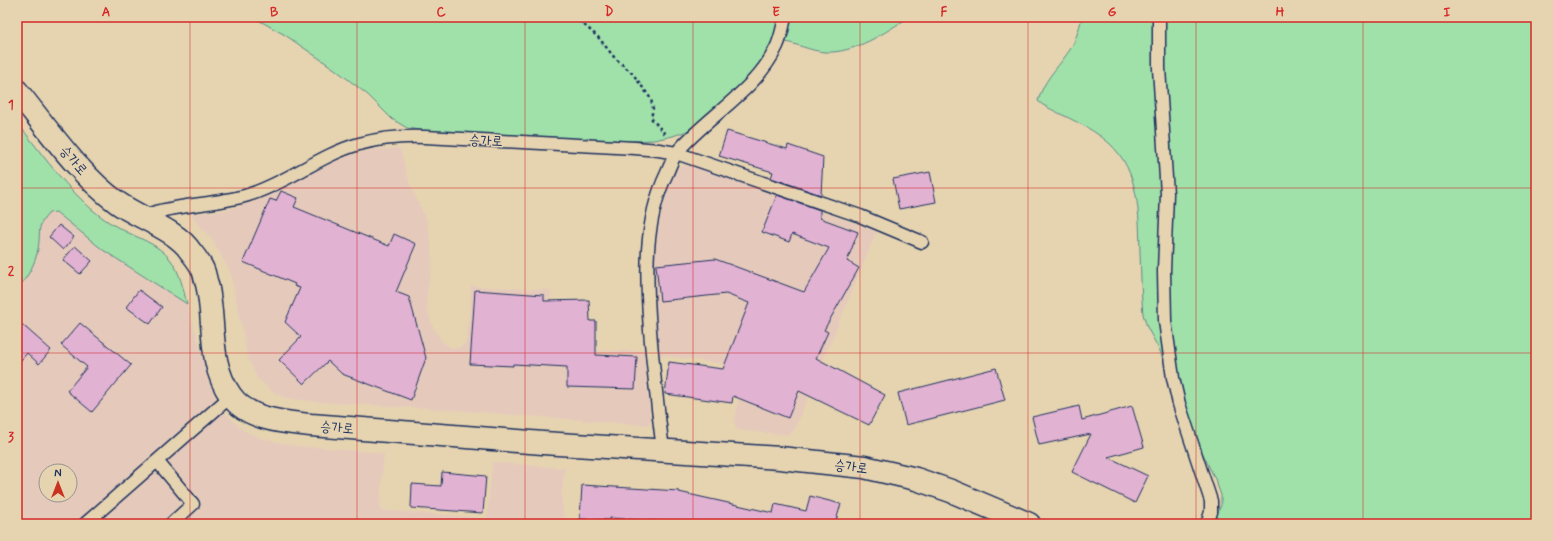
<svg xmlns="http://www.w3.org/2000/svg" width="1553" height="541" font-family="Mynerve,'Poor Story',sans-serif">
<rect width="100%" height="100%" fill="#e6d4b1"/>
<filter id="ink" filterUnits="userSpaceOnUse"><feTurbulence type="fractalNoise" baseFrequency=".025" numOctaves="2"/><feDisplacementMap in="SourceGraphic" scale="8" xChannelSelector="R" yChannelSelector="G"/><feConvolveMatrix kernelMatrix="1 2 1 2 8 2 1 2 1" color-interpolation-filters="sRGB"/></filter>
<g filter="url(#ink)">
<path fill="#e5cabb" fill-rule="evenodd" d="M 400,148 L 410,185 L 427,221 L 431,242 L 432,264 L 427,294 L 427,308 L 433,327 L 441,340 L 449,347 L 457,348 L 464,345 L 467,338 L 471,286 L 551,290 L 548,346 L 552,350 L 644,351 L 651,419 L 650,424 L 643,425 L 437,409 L 315,402 L 286,398 L 271,391 L 257,378 L 248,359 L 230,272 L 211,238 L 198,225 L 191,214 L 225,210 L 250,203 L 268,196 L 335,161 L 358,153 L 376,149 Z
M 686,165 L 696,167 L 877,231 L 794,431 L 788,435 L 737,430 L 734,423 L 743,376 L 737,366 L 660,355 L 653,290 L 655,236 L 658,217 L 673,175 L 679,167 Z
M 56,212 L 103,250 L 187,304 L 214,395 L 226,414 L 243,430 L 261,438 L 290,445 L 384,453 L 380,510 L 487,518 L 492,462 L 565,468 L 562,495 L 563,512 L 567,524 L 17,524 L 17,289 L 39,242 L 39,231 L 41,221 L 49,213 ZM 46,471 L 70,471 L 70,495 L 46,495 Z"/>
<path fill="#a0e1aa" stroke="#5e8884" d="M 253,17 L 909,17 C 886,32 854,54 825,52 C 810,51 796,43 780,41 L 771,46 L 751,75 L 720,105 L 687,131 L 673,136 L 654,140 L 627,141 L 426,131 L 407,128 L 392,119 L 368,95 L 336,70 L 285,35 Z
M 1082,17 L 1536,17 L 1536,524 L 1213,524 L 1221,505 L 1221,495 L 1215,479 L 1182,410 L 1160,351 L 1147,327 L 1143,314 C 1141,294 1141,274 1140,253 C 1139,215 1140,171 1109,143 C 1090,126 1065,117 1043,105 L 1038,101 C 1044,80 1055,71 1067,54 C 1075,44 1079,29 1082,17 Z
M 17,122 C 38,149 59,179 84,202 C 94,212 107,222 121,229 C 137,238 157,243 170,259 C 180,271 183,289 187,304 L 103,250 L 56,212 L 49,213 C 38,225 40,227 39,241 C 38,259 29,276 17,289 Z"/>
<path fill="#e2b2d2" stroke="#1b2f5e" d="M 727,131 L 787,149 L 788,145 L 823,157 L 821,195 L 771,178 L 773,172 L 719,156 Z
M 930,172 L 936,202 L 899,209 L 893,179 Z
M 281,191 L 298,198 L 294,207 L 389,246 L 394,234 L 416,244 L 396,292 L 409,297 L 426,358 L 411,400 L 342,374 L 328,361 L 304,384 L 279,360 L 301,337 L 285,322 L 300,288 L 294,286 L 295,284 L 243,262 L 270,199 L 276,201 Z
M 777,195 L 820,210 L 820,218 L 858,232 L 847,261 L 859,268 L 824,330 L 828,332 L 816,358 L 885,395 L 869,425 L 799,391 L 788,418 L 733,396 L 732,403 L 665,394 L 669,362 L 723,369 L 749,303 L 726,294 L 660,301 L 656,265 L 715,259 L 804,292 L 829,248 L 792,234 L 789,242 L 762,232 Z
M 59,225 L 74,237 L 63,250 L 49,237 Z
M 75,246 L 92,261 L 80,274 L 63,260 Z
M 139,290 L 162,307 L 150,324 L 126,307 Z
M 475,290 L 544,295 L 544,301 L 589,300 L 590,321 L 596,321 L 596,355 L 637,357 L 635,389 L 567,387 L 567,367 L 513,364 L 513,366 L 470,364 Z
M 17,320 L 51,350 L 39,364 L 27,353 L 17,365 Z
M 80,323 L 131,365 L 92,412 L 67,391 L 87,367 L 61,345 Z
M 996,368 L 1005,400 L 906,425 L 898,393 Z
M 1079,406 L 1082,420 L 1132,406 L 1144,447 L 1108,457 L 1148,476 L 1135,503 L 1072,472 L 1091,434 L 1039,445 L 1032,417 Z
M 442,472 L 486,476 L 483,513 L 411,508 L 412,484 L 441,486 Z
M 582,485 L 679,491 L 679,492 L 773,513 L 775,504 L 806,511 L 810,496 L 841,504 L 835,524 L 691,524 L 691,523 L 610,518 L 610,520 L 580,519 Z"/>
<g fill="none" stroke-linecap="round" stroke-linejoin="round">
<defs>
<path id="lane" d="M 1159,17 L 1159,68 L 1167,194 L 1164,271 L 1165,321 L 1173,378 L 1179,404 L 1211,501 L 1211,512 L 1207,524
M 141,217 C 149,214 157,211 165,210 C 193,204 221,203 248,195 C 287,183 320,155 359,144 C 381,138 402,136 425,137 L 635,148 L 659,150 L 676,153 L 860,216 L 922,242
M 663,450 C 658,410 653,370 650,330 C 646,277 643,222 667,173 C 670,166 673,157 678,151 C 709,115 757,90 777,46 C 781,37 783,27 785,17
M 157,461 L 193,504 L 171,524
M 85,524 L 231,396"/>
<path id="street" d="M 17,91 C 47,128 80,176 118,203 C 139,218 177,230 191,252 C 195,257 200,263 203,270 C 205,274 205,279 207,284 C 216,321 207,363 231,396 C 248,420 284,422 311,425 L 543,443 L 780,458 L 864,467 L 916,479 L 951,491 L 1029,524"/>
</defs>
<use href="#lane" stroke="#1b2f5e" stroke-width="15"/>
<use href="#street" stroke="#1b2f5e" stroke-width="25"/>
<path stroke="#1b2f5e" stroke-width="2.5" stroke-dasharray="3 3" stroke-linecap="butt" d="M 575,17 L 598,37 L 614,57 L 633,74 L 651,99 L 653,109 L 651,118 L 665,134"/>
<use href="#lane" stroke="#e6d4b1" stroke-width="12"/>
<use href="#street" stroke="#e6d4b1" stroke-width="22"/>
</g>
</g>
<path fill="none" stroke="#d62828" stroke-width="1" stroke-opacity="0.55" d="M 190,17 L 190,524M 357,17 L 357,524M 525,17 L 525,524M 693,17 L 693,524M 860,17 L 860,524M 1028,17 L 1028,524M 1196,17 L 1196,524M 1363,17 L 1363,524M 17,188 L 1536,188M 17,353 L 1536,353"/>
<g text-anchor="middle" stroke-width="3" stroke-linejoin="round" paint-order="stroke">
<g font-size="14" fill="#1b2f5e" stroke="#e6d4b1">
<text transform="translate(486 140) rotate(3)" y="5">승가로</text>
<text transform="translate(74 160) rotate(49)" y="5">승가로</text>
<text transform="translate(337 427) rotate(4)" y="5">승가로</text>
<text transform="translate(851 466) rotate(7)" y="5">승가로</text>
</g>
</g>
<rect width="1553" height="541" fill="none" stroke="#e6d4b1" stroke-width="44"/>
<g transform="translate(58 483)"><circle r="19" fill="#e6d4b1" stroke="#959290"/>
<path d="M0-3L7 15L0 10L-7 15Z" fill="#c8321e"/>
<text y="-6" font-size="11" font-weight="bold" text-anchor="middle" fill="#1b2f5e">N</text>
</g>
<rect x="22" y="22" width="1509" height="497" fill="none" stroke="#d62828" stroke-width="1.5"/>
<g font-size="13" text-anchor="middle" font-weight="bold" fill="#d62828">
<text x="106" y="16">A</text>
<text x="274" y="16">B</text>
<text x="441" y="16">C</text>
<text x="609" y="16">D</text>
<text x="776" y="16">E</text>
<text x="944" y="16">F</text>
<text x="1112" y="16">G</text>
<text x="1280" y="16">H</text>
<text x="1447" y="16">I</text>
<text x="11" y="109">1</text>
<text x="11" y="275">2</text>
<text x="11" y="441">3</text>
</g>
</svg>
